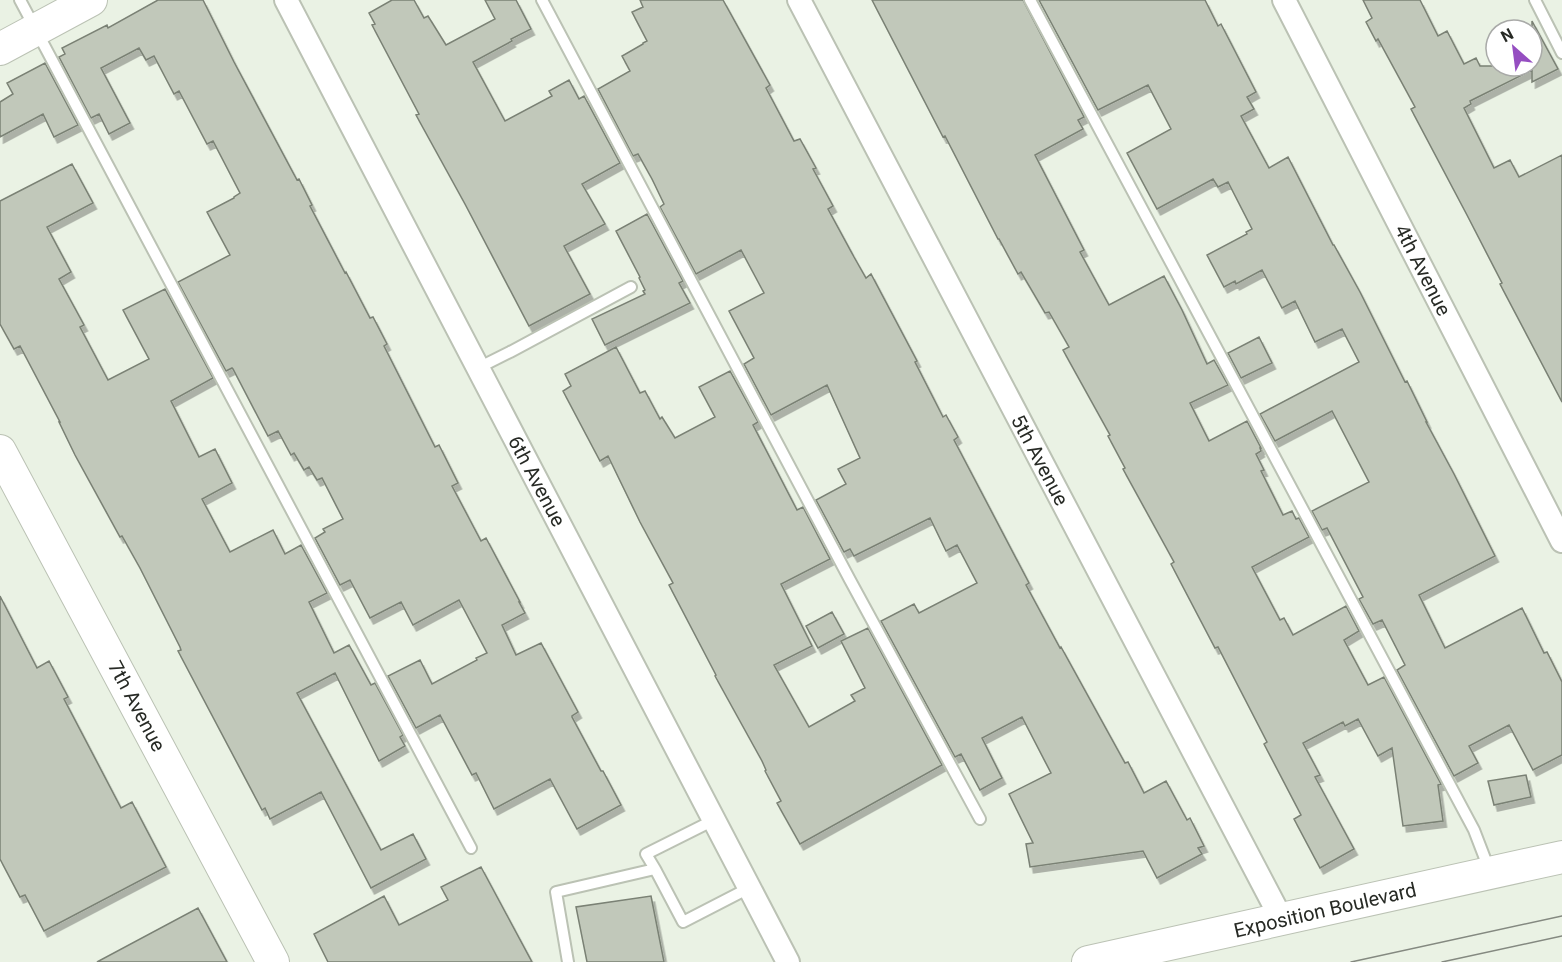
<svg xmlns="http://www.w3.org/2000/svg" width="1562" height="962" font-family="Roboto,sans-serif">
<defs>
<filter id="shadow"><feDropShadow dx="3.5" dy="6" stdDeviation="0" flood-color="#0004"/></filter>
</defs>
<rect width="100%" height="100%" fill="#eaf2e4"/>
<path fill="#c1c8ba" stroke="#7a8174" stroke-width="1.5" filter="url(#shadow)" d="M 158,0 L 203,0 L 234,62 L 297,180 L 299,179 L 312,205 L 310,206 L 345,273 L 346,272 L 370,318 L 373,317 L 387,344 L 384,346 L 435,447 L 439,445 L 458,483 L 452,486 L 481,541 L 486,538 L 520,602 L 519,602 L 525,613 L 502,625 L 516,655 L 541,643 L 578,712 L 572,716 L 572,717 L 601,771 L 603,771 L 621,805 L 577,829 L 550,779 L 494,809 L 476,773 L 472,775 L 440,715 L 416,728 L 388,676 L 420,660 L 432,684 L 477,660 L 476,658 L 487,653 L 459,600 L 413,625 L 401,602 L 370,618 L 350,580 L 340,585 L 315,538 L 325,532 L 323,529 L 343,519 L 322,478 L 317,480 L 309,467 L 304,470 L 294,453 L 291,455 L 278,431 L 268,436 L 233,369 L 232,368 L 226,371 L 178,282 L 230,255 L 207,212 L 234,198 L 234,197 L 240,193 L 213,141 L 207,144 L 179,91 L 174,94 L 154,56 L 146,60 L 139,48 L 101,68 L 130,123 L 109,134 L 99,114 L 91,118 L 59,57 L 65,54 L 62,48 L 107,25 L 108,28 Z
M 392,0 L 414,0 L 424,18 L 428,16 L 446,45 L 495,19 L 485,0 L 516,0 L 531,29 L 511,39 L 512,41 L 473,62 L 505,121 L 552,96 L 549,91 L 569,80 L 579,99 L 584,96 L 620,163 L 582,184 L 605,224 L 564,246 L 590,294 L 529,326 L 465,204 L 416,115 L 419,114 L 372,25 L 375,24 L 369,13 Z
M 640,0 L 723,0 L 770,85 L 766,88 L 794,141 L 800,139 L 816,168 L 813,169 L 833,206 L 828,209 L 854,257 L 866,278 L 871,274 L 917,361 L 915,362 L 943,417 L 946,415 L 958,437 L 954,440 L 1029,583 L 1026,585 L 1060,648 L 1061,647 L 1125,763 L 1128,762 L 1144,793 L 1166,781 L 1187,820 L 1190,818 L 1204,846 L 1198,848 L 1202,854 L 1157,878 L 1143,851 L 1030,867 L 1026,844 L 1033,843 L 1009,794 L 1051,773 L 1022,717 L 982,738 L 1002,778 L 980,790 L 961,754 L 955,757 L 881,621 L 914,604 L 919,613 L 977,583 L 957,545 L 946,551 L 930,518 L 854,556 L 850,549 L 844,552 L 816,500 L 846,484 L 838,469 L 860,458 L 827,385 L 771,415 L 744,364 L 754,358 L 729,311 L 764,293 L 741,250 L 696,274 L 660,207 L 664,204 L 652,179 L 638,154 L 633,156 L 598,89 L 630,71 L 622,56 L 643,44 L 643,43 L 647,41 L 632,12 L 643,7 Z
M 872,0 L 1023,0 L 1084,117 L 1078,120 L 1083,129 L 1035,155 L 1084,250 L 1080,252 L 1109,305 L 1164,276 L 1182,310 L 1207,364 L 1214,360 L 1228,385 L 1190,403 L 1209,441 L 1247,421 L 1261,448 L 1260,448 L 1261,451 L 1256,454 L 1264,470 L 1261,471 L 1283,515 L 1292,511 L 1296,519 L 1299,518 L 1309,537 L 1252,567 L 1280,620 L 1284,618 L 1293,635 L 1346,606 L 1359,631 L 1344,640 L 1368,685 L 1384,677 L 1441,784 L 1438,785 L 1443,821 L 1403,826 L 1392,748 L 1378,756 L 1358,719 L 1345,726 L 1343,722 L 1303,743 L 1320,775 L 1315,777 L 1354,849 L 1320,868 L 1294,819 L 1301,815 L 1264,744 L 1267,742 L 1218,647 L 1215,648 L 1171,564 L 1174,562 L 1123,469 L 1125,468 L 1108,436 L 1110,435 L 1063,350 L 1069,347 L 1049,312 L 1045,313 L 1021,272 L 1018,274 L 999,239 L 998,239 L 945,136 L 943,137 Z
M 1039,0 L 1205,0 L 1218,26 L 1221,24 L 1256,92 L 1247,97 L 1254,109 L 1241,116 L 1269,168 L 1288,157 L 1333,245 L 1334,245 L 1360,292 L 1405,382 L 1407,381 L 1427,422 L 1426,422 L 1454,474 L 1495,556 L 1419,595 L 1445,648 L 1522,608 L 1544,653 L 1547,652 L 1562,682 L 1562,755 L 1533,770 L 1509,725 L 1469,746 L 1478,763 L 1454,776 L 1397,670 L 1405,665 L 1382,620 L 1373,624 L 1359,599 L 1363,597 L 1327,528 L 1322,530 L 1312,511 L 1369,482 L 1332,411 L 1275,441 L 1260,414 L 1359,362 L 1342,329 L 1315,342 L 1295,301 L 1282,308 L 1262,270 L 1236,284 L 1235,281 L 1224,287 L 1207,255 L 1247,234 L 1246,232 L 1252,229 L 1228,182 L 1218,187 L 1213,179 L 1157,209 L 1127,153 L 1171,129 L 1148,85 L 1098,110 Z
M 1363,0 L 1420,0 L 1438,36 L 1447,31 L 1464,64 L 1476,58 L 1480,66 L 1532,66 L 1532,21 L 1558,69 L 1532,82 L 1532,70 L 1470,101 L 1471,104 L 1464,108 L 1494,168 L 1510,160 L 1519,177 L 1562,155 L 1562,402 L 1500,284 L 1502,283 L 1467,215 L 1411,109 L 1415,107 L 1378,39 L 1376,41 L 1366,22 L 1372,18 Z
M 45,63 L 78,125 L 54,137 L 43,114 L 0,137 L 0,102 L 13,94 L 7,83 Z
M 72,164 L 93,203 L 47,227 L 71,272 L 59,279 L 84,325 L 80,327 L 108,380 L 149,359 L 123,310 L 165,289 L 213,378 L 171,401 L 199,457 L 215,449 L 232,483 L 202,499 L 230,552 L 273,530 L 285,554 L 301,545 L 327,593 L 309,602 L 334,653 L 349,645 L 371,685 L 375,683 L 403,735 L 400,737 L 405,746 L 379,761 L 335,673 L 297,693 L 381,850 L 413,834 L 426,859 L 371,888 L 321,792 L 270,819 L 265,808 L 262,810 L 178,651 L 181,650 L 180,647 L 140,568 L 122,536 L 120,537 L 75,455 L 59,422 L 60,422 L 20,346 L 14,349 L 0,324 L 0,201 Z
M 647,214 L 683,281 L 679,283 L 690,303 L 605,345 L 592,319 L 645,294 L 643,291 L 645,290 L 639,278 L 640,277 L 616,231 Z
M 1259,337 L 1272,363 L 1241,378 L 1228,353 Z
M 616,347 L 640,393 L 645,391 L 660,419 L 662,417 L 675,438 L 715,417 L 699,387 L 730,371 L 758,422 L 753,425 L 797,510 L 803,507 L 830,559 L 781,584 L 812,646 L 774,665 L 809,727 L 855,701 L 851,695 L 865,688 L 841,641 L 868,628 L 942,765 L 800,844 L 777,803 L 781,801 L 765,771 L 766,770 L 762,761 L 720,685 L 715,676 L 716,675 L 669,585 L 673,583 L 640,522 L 608,456 L 600,461 L 563,391 L 571,386 L 565,374 Z
M 0,596 L 37,668 L 49,661 L 68,697 L 64,699 L 121,808 L 132,802 L 166,867 L 44,931 L 25,895 L 20,897 L 0,859 Z
M 832,612 L 844,634 L 818,648 L 806,626 Z
M 1526,775 L 1531,797 L 1494,805 L 1488,781 Z
M 481,867 L 532,962 L 328,962 L 314,934 L 384,896 L 399,925 L 448,900 L 441,887 Z
M 651,896 L 664,962 L 587,962 L 576,907 Z
M 198,908 L 227,962 L 97,962 Z"/>
<g fill="none" stroke-linecap="round" stroke-linejoin="round">
<defs>
<path id="lane" d="M 20,0 L 471,848
M 542,0 L 850,580 L 980,819
M 1030,0 L 1177,274 L 1474,830 L 1489,869
M 1535,0 L 1562,53
M 478,368 L 510,352 L 631,287
M 655,869 L 683,922 L 749,888
M 568,962 L 556,892 L 655,869 L 646,854 L 714,820"/>
<path id="street" d="M 286,0 L 788,962
M 799,0 L 1282,920
M 1284,0 L 1562,541"/>
<path id="secondary" d="M 0,49 L 91,0
M 0,451 L 273,962
M 1088,962 L 1562,857"/>
</defs>
<use href="#lane" stroke="#bbc2b4" stroke-width="14"/>
<use href="#street" stroke="#bbc2b4" stroke-width="26"/>
<use href="#secondary" stroke="#bbc2b4" stroke-width="34"/>
<use href="#lane" stroke="#fff" stroke-width="10"/>
<use href="#street" stroke="#fff" stroke-width="22"/>
<use href="#secondary" stroke="#fff" stroke-width="32"/>
<path stroke="#848980" stroke-width="1.5" d="M 1351,962 L 1562,916
M 1442,962 L 1562,936"/>
</g>
<g text-anchor="middle" stroke-width="4.5" stroke-linejoin="round" paint-order="stroke">
<g font-size="20" fill="#272a25" stroke="#fff">
<text transform="translate(1423 270) rotate(63)" y="7">4th Avenue</text>
<text transform="translate(1040 460) rotate(62)" y="7">5th Avenue</text>
<text transform="translate(537 481) rotate(62)" y="7">6th Avenue</text>
<text transform="translate(137 706) rotate(62)" y="7">7th Avenue</text>
<text transform="translate(1325 910) rotate(-13)" y="7">Exposition Boulevard</text>
</g>
</g>
<g transform="translate(1514 48) rotate(332)"><circle r="28" fill="#ffffff" stroke="#a9aaa8" stroke-width="1.5"/>
<path d="M0-4.5L10 22L0 15L-10 22Z" fill="#954ec1"/>
<text y="-9" font-size="16" font-weight="bold" text-anchor="middle" fill="#272a25">N</text>
</g>
</svg>
